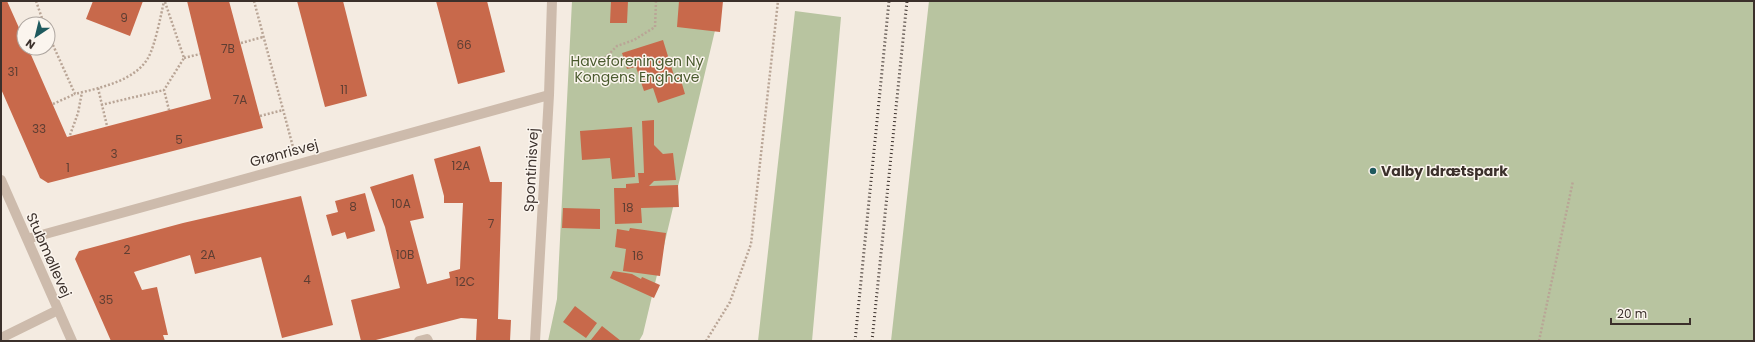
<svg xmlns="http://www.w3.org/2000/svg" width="1755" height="342" font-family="Poppins,sans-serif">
<rect width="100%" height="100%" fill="#f4ebe1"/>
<path fill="#b8c4a0" d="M 572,1 L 722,1 L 643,334 L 639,341 L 548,341 L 557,299 Z
M 929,1 L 1754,1 L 1754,341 L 891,341 Z
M 795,11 L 841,17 L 812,341 L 758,341 Z"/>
<path fill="#c8694b" d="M 1,1 L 7,1 L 24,39 L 24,48 L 28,48 L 67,137 L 211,99 L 187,1 L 229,1 L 263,128 L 48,183 L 40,178 L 1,89 Z
M 93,1 L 143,1 L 130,36 L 86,19 Z
M 297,1 L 343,1 L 367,96 L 325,107 Z
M 436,1 L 487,1 L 505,72 L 458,84 Z
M 611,1 L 628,1 L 627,23 L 610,23 Z
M 679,1 L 723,1 L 720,32 L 677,27 Z
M 663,40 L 675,79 L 680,77 L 685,94 L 658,103 L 653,88 L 644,91 L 636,67 L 627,69 L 622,53 Z
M 654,120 L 654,145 L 663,154 L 673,153 L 676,180 L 654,181 L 649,186 L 678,185 L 679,207 L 641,208 L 642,223 L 615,224 L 614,188 L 626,188 L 626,184 L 639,183 L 638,173 L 644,173 L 642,121 Z
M 632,127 L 635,177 L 612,179 L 610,158 L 582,160 L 580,131 Z
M 480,146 L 490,182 L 502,182 L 498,319 L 511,320 L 510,341 L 476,341 L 477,319 L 461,318 L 372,341 L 361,341 L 351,300 L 400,288 L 385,227 L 370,187 L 413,174 L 424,218 L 410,221 L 427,284 L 450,278 L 449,272 L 460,269 L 463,203 L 444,203 L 444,196 L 434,159 Z
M 365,193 L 375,231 L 347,239 L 345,232 L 332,236 L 326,215 L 338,212 L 335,201 Z
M 301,196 L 333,325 L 282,338 L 261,257 L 195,274 L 190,255 L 134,272 L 142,290 L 157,287 L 168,335 L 163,335 L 165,341 L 111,341 L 75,259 L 79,251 L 183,223 Z
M 563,208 L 600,209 L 600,229 L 562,228 Z
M 630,228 L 666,233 L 660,276 L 623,271 L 626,249 L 615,247 L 617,229 L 629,231 Z
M 613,271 L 632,274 L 641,279 L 642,277 L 660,285 L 654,298 L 610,278 Z
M 575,306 L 597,323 L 586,338 L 563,322 Z
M 602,326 L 621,341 L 590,341 Z"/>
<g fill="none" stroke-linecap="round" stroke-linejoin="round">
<path stroke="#b9a596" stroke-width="2.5" stroke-dasharray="2 2" stroke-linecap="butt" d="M 36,1 L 44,24
M 254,1 L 293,147
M 165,2 L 184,58 L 164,90 L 169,110
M 48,34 L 75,94 C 99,88 135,81 148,58 C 155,46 161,15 164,1
M 241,43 L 263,37
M 184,58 L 200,54
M 602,61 L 617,46 L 634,40 L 655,27 L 656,1
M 98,88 L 107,126
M 53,104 L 75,94
M 101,105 L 164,90
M 260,116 L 283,110
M 70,135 L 78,113 L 82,92
M 706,341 L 730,302 L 751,244 L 778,1
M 1539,341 L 1573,181"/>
<path stroke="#cdbbac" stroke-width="10" d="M 1,338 L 58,310
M 419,341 L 427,339 L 428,341"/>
<path stroke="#cdbbac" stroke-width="10" d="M 1,180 L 72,341
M 27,239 L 549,95
M 535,341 L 549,95 L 552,1"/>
<path stroke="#3b302b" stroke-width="3" stroke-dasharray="1 3" stroke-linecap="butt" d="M 855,341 L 889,1
M 872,341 L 907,1"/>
</g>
<circle fill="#1f5a5e" stroke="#fbf5ee" stroke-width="1.5" cx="1373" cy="171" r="4"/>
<g text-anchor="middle" stroke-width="3" stroke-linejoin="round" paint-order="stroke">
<g font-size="12" fill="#5e3e33">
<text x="124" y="22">9</text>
<text x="464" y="49">66</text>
<text x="228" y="53">7B</text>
<text x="13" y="76">31</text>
<text x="344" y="94">11</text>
<text x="240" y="104">7A</text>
<text x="39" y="133">33</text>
<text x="179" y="144">5</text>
<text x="114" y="158">3</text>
<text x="461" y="170">12A</text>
<text x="68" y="172">1</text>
<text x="401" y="208">10A</text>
<text x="353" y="211">8</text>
<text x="628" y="212">18</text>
<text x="491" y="228">7</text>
<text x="127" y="254">2</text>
<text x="208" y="259">2A</text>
<text x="405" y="259">10B</text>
<text x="638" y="260">16</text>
<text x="307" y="284">4</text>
<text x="465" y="286">12C</text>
<text x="106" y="304">35</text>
</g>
<g font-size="14" fill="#4a5a2e" stroke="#fbf5ee">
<text x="637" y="66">Haveforeningen Ny<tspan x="637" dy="16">Kongens Enghave</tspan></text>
</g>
<g font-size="14" fill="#3b302b" stroke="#fbf5ee">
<text transform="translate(284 153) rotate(-15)" y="5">Grønrisvej</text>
<text transform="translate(531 170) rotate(-87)" y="5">Spontinisvej</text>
<text transform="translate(49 255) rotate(66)" y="5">Stubmøllevej</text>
</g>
<g font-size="14" font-weight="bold" fill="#3b302b" stroke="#fbf5ee" text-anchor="start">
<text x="1381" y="176">Valby Idrætspark</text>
</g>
</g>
<rect width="1755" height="342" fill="none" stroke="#3b302b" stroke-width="4"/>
<g transform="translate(36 36) rotate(215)"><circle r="19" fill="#fbf5ee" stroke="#aea6a0"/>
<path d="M0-3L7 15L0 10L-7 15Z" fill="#1f5a5e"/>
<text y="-6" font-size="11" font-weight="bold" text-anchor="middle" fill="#3b302b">N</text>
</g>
<path d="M1611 318v6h79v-6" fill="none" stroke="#3b302b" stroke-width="2"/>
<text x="1617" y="318" font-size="12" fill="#3b302b" stroke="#fbf5ee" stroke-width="3" paint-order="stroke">20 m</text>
</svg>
